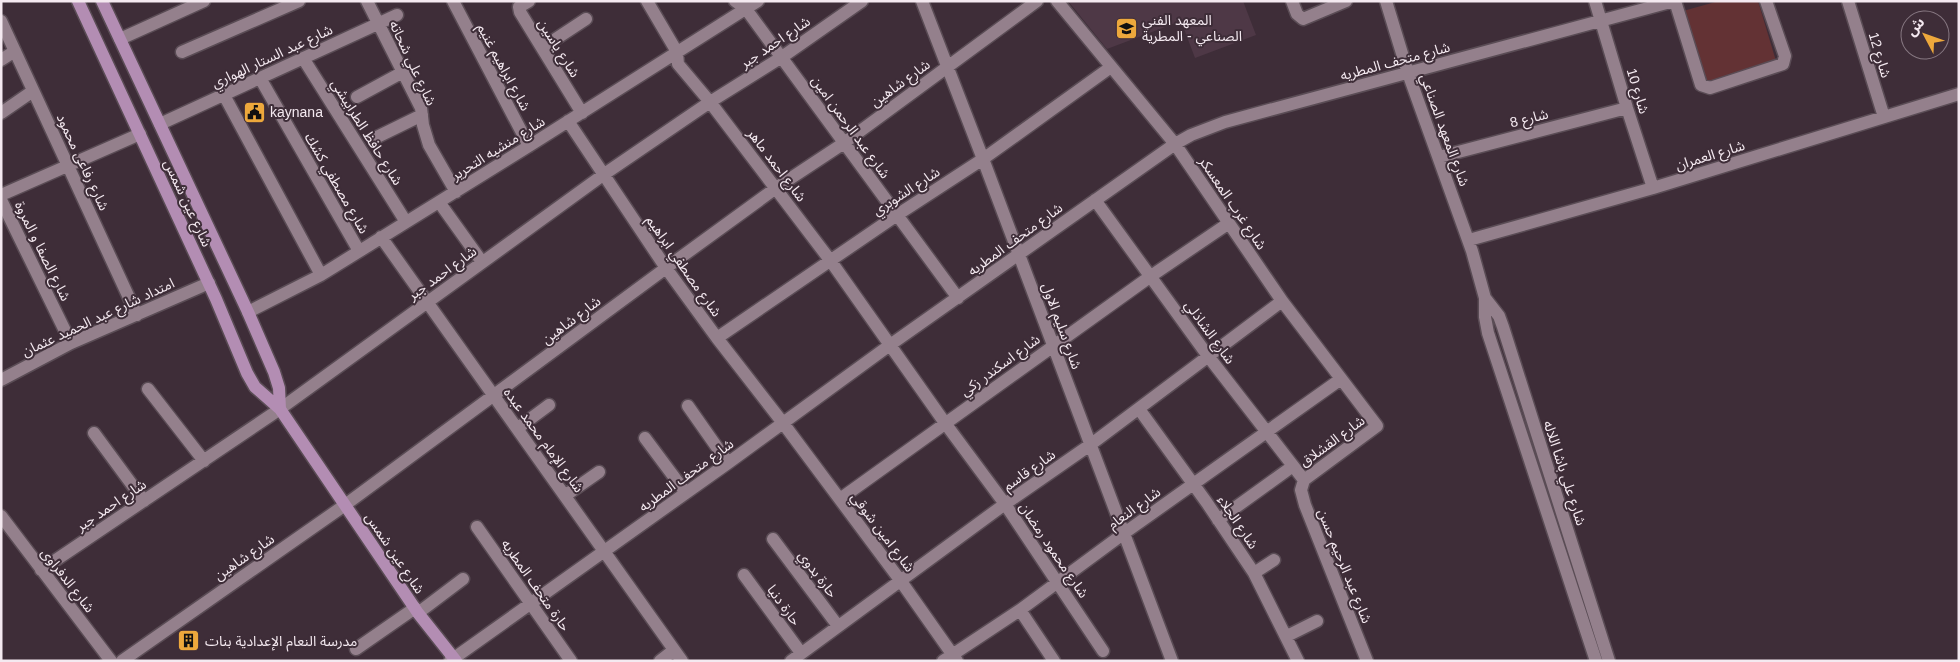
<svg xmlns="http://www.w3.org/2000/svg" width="1960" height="662" font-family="Helvetica,'Noto Sans Arabic',sans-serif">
<rect width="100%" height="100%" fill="#3e2d38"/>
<path fill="#4e3846" d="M 1068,1 L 1243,1 L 1256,35 L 1195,58 L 1181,21 L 1107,49 Z"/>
<path fill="#633234" d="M 1719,1 L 1758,1 L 1776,61 L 1705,84 L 1683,11 Z"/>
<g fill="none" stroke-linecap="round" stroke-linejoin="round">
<defs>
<path id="minor" d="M 367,1 L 421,108 L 423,125 L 429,145 L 456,192
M 453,1 L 529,146
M 529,1 L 519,7 L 520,12 L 582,113
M 647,1 L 677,52 L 678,64 L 710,102 L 830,260 L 945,423 L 1005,504 L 1103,651
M 735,1 L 746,9 L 958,298
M 922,1 L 983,159 L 1172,661
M 1057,1 L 1175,144 L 1282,301 L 1377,426 L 1304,480
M 1292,1 L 1297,14 L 1303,19 L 1346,1
M 1386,1 L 1408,73 L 1472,251 L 1485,298 L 1485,317 L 1488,333 L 1596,661
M 1595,1 L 1627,108 L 1653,188
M 1675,1 L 1701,85 L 1710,88 L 1783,64 L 1785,56 L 1766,1
M 1848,1 L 1884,117
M 1,21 L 137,315
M 120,39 L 204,1
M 542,48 L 586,19
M 182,52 L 299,1
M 303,58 L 406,222
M 1,60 L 15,51
M 260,78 L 359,251
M 224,95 L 321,275
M 357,97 L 403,72
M 1,113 L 33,91
M 568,121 L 666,268 L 717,338 L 783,423 L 900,580 L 957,661
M 160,124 L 397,15
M 377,137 L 422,115
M 1439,157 L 1627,108
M 1,195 L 140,134
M 1,200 L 71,343
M 1095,200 L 1208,356 L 1304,480
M 439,202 L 482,262
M 381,237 L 682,661
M 1469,240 L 1653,188 L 1959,94
M 1485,298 L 1499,316 L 1503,327 L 1609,661
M 248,312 L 321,275 L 529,146 L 758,1
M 717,338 L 897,215 L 983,159 L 1111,67
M 1,380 L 71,343 L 209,283
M 148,389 L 204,461
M 688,406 L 728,463
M 1139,409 L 1207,503 L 1254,573 L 1298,661
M 518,428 L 549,405
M 94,433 L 144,501
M 645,438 L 686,493
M 1304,480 L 1301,490 L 1305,505 L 1367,661
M 566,495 L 599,472
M 840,499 L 1151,276 L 1229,223
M 1,516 L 111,661
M 1218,520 L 1293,466
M 477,527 L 571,661
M 773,539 L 838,626
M 41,570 L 280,409 L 603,175 L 710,102 L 782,57 L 862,1
M 1254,573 L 1274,560
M 744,575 L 801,653
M 1020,610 L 1054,661
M 418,613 L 463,579
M 1287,636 L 1317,621
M 356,649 L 415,608
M 122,661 L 345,505 L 666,268 L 776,188 L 844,143 L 1037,1
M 450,661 L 728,463 L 890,345 L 1175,144 L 1191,135 L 1225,122 L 1674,1
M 660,661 L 674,650
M 791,661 L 1005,504 L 1090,445 L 1282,301
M 943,661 L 1020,610 L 1123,534 L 1341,379"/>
<path id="major" d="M 78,1 L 216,299 L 247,373 L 255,387 L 280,409 L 418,613 L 456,661
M 102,1 L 248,312 L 274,372 L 279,388 L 280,409"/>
</defs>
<use href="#minor" stroke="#5a4c55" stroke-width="15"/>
<use href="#major" stroke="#5a4c55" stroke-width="15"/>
<use href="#minor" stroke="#94808c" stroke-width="12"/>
<use href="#major" stroke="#b38db3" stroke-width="12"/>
</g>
<defs>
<symbol id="university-square" viewBox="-11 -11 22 22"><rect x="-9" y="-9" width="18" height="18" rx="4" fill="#eda83c" stroke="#3e2d38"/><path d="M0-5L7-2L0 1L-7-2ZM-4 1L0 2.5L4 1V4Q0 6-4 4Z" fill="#111"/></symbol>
<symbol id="civic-square" viewBox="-11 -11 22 22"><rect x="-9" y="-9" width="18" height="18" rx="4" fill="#eda83c" stroke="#3e2d38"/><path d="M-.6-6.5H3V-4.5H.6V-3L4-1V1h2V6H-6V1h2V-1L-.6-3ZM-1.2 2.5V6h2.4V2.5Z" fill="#111"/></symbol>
<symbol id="building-square" viewBox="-11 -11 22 22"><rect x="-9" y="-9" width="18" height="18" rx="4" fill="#eda83c" stroke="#3e2d38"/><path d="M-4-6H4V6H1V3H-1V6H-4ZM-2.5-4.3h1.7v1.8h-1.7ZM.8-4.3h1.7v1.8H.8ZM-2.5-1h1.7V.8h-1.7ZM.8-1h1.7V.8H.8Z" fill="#111"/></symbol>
</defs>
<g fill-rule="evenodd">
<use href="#university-square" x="1114" y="16" width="25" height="25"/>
<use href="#civic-square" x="242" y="100" width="25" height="25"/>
<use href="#building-square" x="176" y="628" width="25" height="25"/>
</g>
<g text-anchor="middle" stroke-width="4" stroke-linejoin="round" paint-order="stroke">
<g font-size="14" fill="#f4e9f0" stroke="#3e2d38" text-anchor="start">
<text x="1142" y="25">المعهد الفني<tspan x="1142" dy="16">الصناعي - المطرية</tspan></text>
<text x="270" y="117">kaynana</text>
<text x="205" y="646">مدرسة النعام الإعدادية بنات</text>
</g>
<g font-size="14" fill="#f4e9f0" stroke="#3e2d38">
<text transform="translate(775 42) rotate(-34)" y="5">شارع احمد جبر</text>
<text transform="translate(559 48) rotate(58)" y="5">شارع ياسين</text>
<text transform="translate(1880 55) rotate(73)" y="5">شارع 12</text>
<text transform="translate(272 56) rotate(-25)" y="5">شارع عبد الستار الهواري</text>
<text transform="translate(1395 61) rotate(-15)" y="5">شارع متحف المطريه</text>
<text transform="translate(413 63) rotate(65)" y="5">شارع علي شحاته</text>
<text transform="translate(504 67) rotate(62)" y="5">شارع ابراهيم غنيم</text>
<text transform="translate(900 83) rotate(-36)" y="5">شارع شاهين</text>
<text transform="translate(1638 91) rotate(73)" y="5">شارع 10</text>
<text transform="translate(1529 118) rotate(-14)" y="5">شارع 8</text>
<text transform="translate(851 127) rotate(54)" y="5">شارع عبد الرحمن امين</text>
<text transform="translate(1445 130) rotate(70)" y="5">شارع المعهد الصناعي</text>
<text transform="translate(367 132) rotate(58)" y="5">شارع حافظ الطرابيشي</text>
<text transform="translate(498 148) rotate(-32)" y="5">شارع منشيه التحرير</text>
<text transform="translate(1710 155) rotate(-17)" y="5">شارع العمران</text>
<text transform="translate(83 162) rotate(65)" y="5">شارع رفاعى محمود</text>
<text transform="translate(777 165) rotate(53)" y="5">شارع احمد ماهر</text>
<text transform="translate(337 183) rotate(60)" y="5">شارع مصطفي كشك</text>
<text transform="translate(906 191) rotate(-33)" y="5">شارع الشوبري</text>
<text transform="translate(188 203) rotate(65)" y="5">شارع عين شمس</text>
<text transform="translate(1233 203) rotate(56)" y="5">شارع غرب المعسكر</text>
<text transform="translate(1015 239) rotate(-36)" y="5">شارع متحف المطريه</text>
<text transform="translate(43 251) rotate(64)" y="5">شارع الصفا و المروة</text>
<text transform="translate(684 266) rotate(55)" y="5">شارع مصطفي ابراهيم</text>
<text transform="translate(442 273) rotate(-36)" y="5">شارع احمد جبر</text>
<text transform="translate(98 317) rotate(-25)" y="5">امتداد شارع عبد الحميد عثمان</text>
<text transform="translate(571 320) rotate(-37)" y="5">شارع شاهين</text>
<text transform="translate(1062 326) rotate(70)" y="5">شارع سليم الاول</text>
<text transform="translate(1210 332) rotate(54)" y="5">شارع الشاذلي</text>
<text transform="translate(1000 365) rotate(-36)" y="5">شارع اسكندر زكي</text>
<text transform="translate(544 440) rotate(54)" y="5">شارع الإمام محمد عبده</text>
<text transform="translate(1332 441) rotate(-36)" y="5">شارع القشلاق</text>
<text transform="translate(1029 470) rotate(-35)" y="5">شارع قاسم</text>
<text transform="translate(1565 473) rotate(72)" y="5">شارع علي باشا اللاله</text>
<text transform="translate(686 475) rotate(-36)" y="5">شارع متحف المطريه</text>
<text transform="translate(111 505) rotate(-34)" y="5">شارع احمد جبر</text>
<text transform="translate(1134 508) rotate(-36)" y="5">شارع النعام</text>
<text transform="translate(1238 522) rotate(56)" y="5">شارع الجلاء</text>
<text transform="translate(883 532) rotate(53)" y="5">شارع امين شوقي</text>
<text transform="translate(1054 550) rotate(56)" y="5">شارع محمود رمضان</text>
<text transform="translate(395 553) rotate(56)" y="5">شارع عين شمس</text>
<text transform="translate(244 557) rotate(-35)" y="5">شارع شاهين</text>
<text transform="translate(1345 566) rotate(68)" y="5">شارع عبد الرحيم حسن</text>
<text transform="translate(818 574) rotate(53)" y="5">حارة بدوي</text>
<text transform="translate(68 580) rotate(52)" y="5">شارع الدفراوى</text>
<text transform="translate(536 585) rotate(55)" y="5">حارة متحف المطريه</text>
<text transform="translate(784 605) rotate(54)" y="5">حارة دنيا</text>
</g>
</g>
<rect width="1960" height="662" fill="none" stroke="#f4e9f0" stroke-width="5"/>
<g transform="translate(1925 35) rotate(311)"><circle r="24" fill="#3e2d38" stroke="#877882"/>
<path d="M0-4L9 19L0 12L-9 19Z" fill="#eda83c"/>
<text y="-8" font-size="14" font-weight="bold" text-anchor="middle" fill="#f4e9f0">ش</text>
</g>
</svg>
